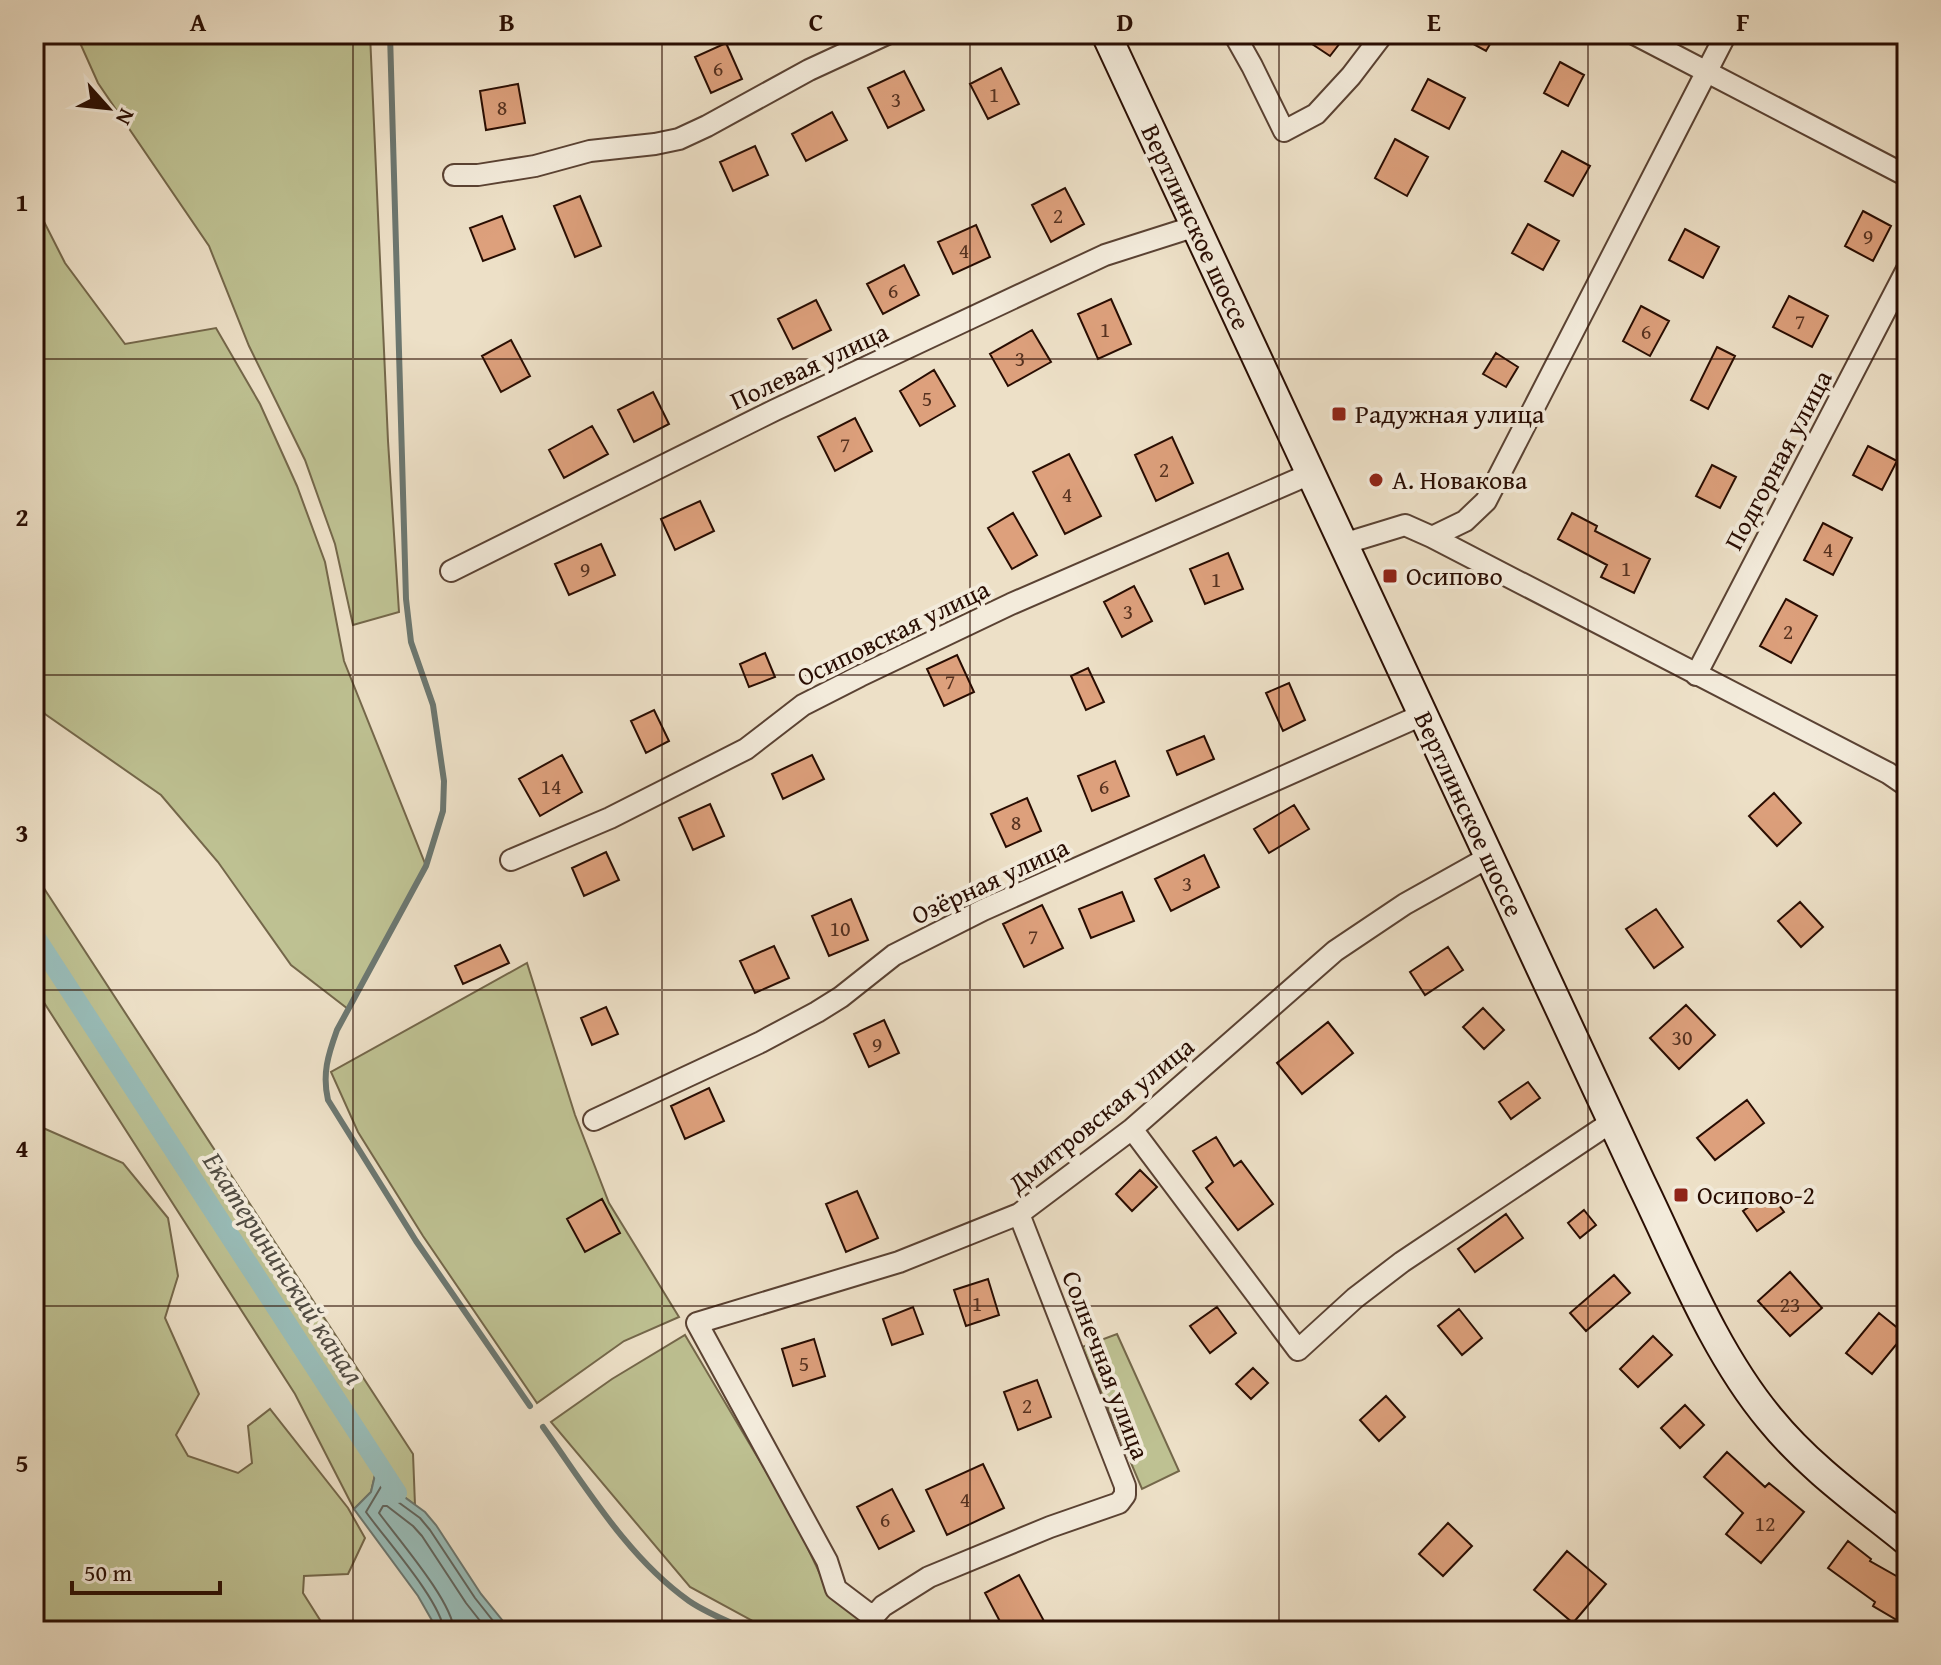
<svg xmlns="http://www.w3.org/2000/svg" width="1941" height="1665" font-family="'Gentium Book Plus',serif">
<rect width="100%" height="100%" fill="#ede0c7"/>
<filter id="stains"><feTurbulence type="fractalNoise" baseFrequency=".0025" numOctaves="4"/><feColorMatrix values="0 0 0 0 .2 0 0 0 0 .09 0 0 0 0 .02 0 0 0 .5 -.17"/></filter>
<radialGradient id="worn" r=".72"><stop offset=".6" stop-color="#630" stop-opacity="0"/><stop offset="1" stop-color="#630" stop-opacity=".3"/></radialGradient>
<path fill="#bec192" stroke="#74674a" stroke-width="2" d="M 76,34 L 370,34 L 388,441 L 399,612 L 353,625 L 335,544 L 305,460 L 249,346 L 209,246 L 98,83 Z
M 34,202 L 65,263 L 125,344 L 216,328 L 260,404 L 297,486 L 325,562 L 344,661 L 426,866 L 348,1009 L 291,965 L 218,862 L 161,795 L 45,714 L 34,698 Z
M 34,873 L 413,1454 L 415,1505 L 399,1493 L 390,1473 L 375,1475 L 371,1492 L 354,1509 L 295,1394 L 34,987 Z
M 527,963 L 575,1115 L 609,1203 L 679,1317 L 624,1341 L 537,1403 L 423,1236 L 358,1132 L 331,1072 Z
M 34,1124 L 123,1163 L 168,1218 L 178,1276 L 165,1318 L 199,1394 L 176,1435 L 188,1456 L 238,1473 L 252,1463 L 248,1426 L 270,1409 L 348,1508 L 365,1538 L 348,1574 L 304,1576 L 303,1593 L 327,1631 L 34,1631 Z
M 1117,1334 L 1179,1471 L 1142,1489 L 1082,1347 Z
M 685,1335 L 793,1517 L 829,1593 L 878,1631 L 771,1631 L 690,1587 L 551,1422 L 612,1379 Z"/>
<path fill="#99bdb9" stroke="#6c7770" stroke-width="2" d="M 384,1470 L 390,1473 L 399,1493 L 425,1512 L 436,1525 L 481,1594 L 511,1631 L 438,1631 L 418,1596 L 354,1509 L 371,1492 L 375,1475 Z"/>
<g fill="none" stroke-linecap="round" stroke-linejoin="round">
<path stroke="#61655e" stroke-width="2" d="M 444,1631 C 441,1601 385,1539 366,1512 L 382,1485 L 387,1486 L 394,1499 L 420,1518 L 430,1530 L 475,1598 L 501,1631
M 454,1631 C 453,1602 398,1539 379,1513 L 383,1506 L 387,1506 L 413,1526 L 422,1536 L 466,1603 L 488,1631"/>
<path stroke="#6c7770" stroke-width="6" d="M 390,34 L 406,599 L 411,642 L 433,705 L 444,781 L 443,811 L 426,866 L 337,1030 C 328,1055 322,1074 328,1100 L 416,1241 L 530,1406
M 543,1427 C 586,1487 628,1558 689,1601 C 708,1614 730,1622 750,1631"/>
<path stroke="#99bdb9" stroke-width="20" d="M 34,935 L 397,1493"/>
</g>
<path fill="#dda07c" stroke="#290d02" stroke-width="2" d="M 1297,34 L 1347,34 L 1330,56 Z
M 1455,34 L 1496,34 L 1486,51 Z
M 726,43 L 742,79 L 711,93 L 695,57 Z
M 1560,62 L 1584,75 L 1568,106 L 1544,93 Z
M 1001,68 L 1019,104 L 988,119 L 970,84 Z
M 904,71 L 924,110 L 888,128 L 868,88 Z
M 1428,79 L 1465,98 L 1449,129 L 1412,110 Z
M 518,84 L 525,123 L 486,130 L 480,91 Z
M 832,112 L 847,140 L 806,161 L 792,134 Z
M 1395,139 L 1428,157 L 1407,196 L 1375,178 Z
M 755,146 L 768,175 L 733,191 L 720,162 Z
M 1562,151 L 1590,166 L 1573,196 L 1545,181 Z
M 1065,188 L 1084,224 L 1051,242 L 1032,205 Z
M 580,196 L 601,246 L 575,257 L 554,206 Z
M 1863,211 L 1891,226 L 1873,261 L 1845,246 Z
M 502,216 L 515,249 L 483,261 L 470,228 Z
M 1528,224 L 1559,241 L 1543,270 L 1512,253 Z
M 976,225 L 990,257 L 953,274 L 938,242 Z
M 1685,229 L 1719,247 L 1703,278 L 1669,260 Z
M 904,265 L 919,295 L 883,314 L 867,284 Z
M 1789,296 L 1828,316 L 1812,347 L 1773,327 Z
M 1111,299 L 1131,344 L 1098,359 L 1078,314 Z
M 816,300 L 831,330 L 793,349 L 778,319 Z
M 1641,306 L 1669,321 L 1650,356 L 1623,341 Z
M 1032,330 L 1051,362 L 1008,386 L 990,354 Z
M 511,340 L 530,376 L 501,392 L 482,356 Z
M 1717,347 L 1735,356 L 1708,409 L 1691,400 Z
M 1496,353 L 1518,367 L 1506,387 L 1483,374 Z
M 934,370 L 955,406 L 920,426 L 900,391 Z
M 653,392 L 669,424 L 634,442 L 618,410 Z
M 855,418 L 872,451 L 835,471 L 818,437 Z
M 592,426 L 608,454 L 564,478 L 549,450 Z
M 1172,437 L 1193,483 L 1156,501 L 1135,455 Z
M 1868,446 L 1897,461 L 1882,490 L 1853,475 Z
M 1069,454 L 1101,516 L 1065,534 L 1033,472 Z
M 1712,465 L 1736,477 L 1720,508 L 1696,496 Z
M 700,501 L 714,531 L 675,550 L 661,519 Z
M 1013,513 L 1037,555 L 1012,569 L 988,528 Z
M 1572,513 L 1597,526 L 1595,531 L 1650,559 L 1634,593 L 1601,577 L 1607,565 L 1558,539 Z
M 1823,523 L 1852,538 L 1833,575 L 1804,560 Z
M 601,544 L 615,575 L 569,595 L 555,564 Z
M 1228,553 L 1243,589 L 1205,604 L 1190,569 Z
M 1134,586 L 1152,621 L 1122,637 L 1104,602 Z
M 1786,599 L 1817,616 L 1791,663 L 1760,646 Z
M 765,653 L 775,677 L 749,687 L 740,664 Z
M 957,655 L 974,692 L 944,706 L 927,669 Z
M 1088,668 L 1104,702 L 1086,710 L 1071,676 Z
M 1289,683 L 1305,720 L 1283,731 L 1266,693 Z
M 654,710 L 669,741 L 646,753 L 631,721 Z
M 1204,736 L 1214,759 L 1177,775 L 1167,751 Z
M 562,755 L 582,792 L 540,816 L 519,779 Z
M 812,755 L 824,779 L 783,799 L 772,774 Z
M 1115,761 L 1129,796 L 1092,811 L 1078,776 Z
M 1774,793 L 1801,823 L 1777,846 L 1749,816 Z
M 1027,798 L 1041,831 L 1006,847 L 991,814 Z
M 710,804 L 724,836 L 693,850 L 679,818 Z
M 1294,805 L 1309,829 L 1269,853 L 1254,829 Z
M 606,852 L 619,880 L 584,896 L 572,868 Z
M 1204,855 L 1219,887 L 1171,911 L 1155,879 Z
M 1122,892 L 1134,921 L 1091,938 L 1079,909 Z
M 851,899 L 868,940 L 829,956 L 812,916 Z
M 1800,902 L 1823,927 L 1801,947 L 1778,921 Z
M 1042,905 L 1063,948 L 1024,967 L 1003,924 Z
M 1656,909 L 1683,947 L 1654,968 L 1626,929 Z
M 500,945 L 509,963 L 463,984 L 455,966 Z
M 774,946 L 789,978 L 755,993 L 740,961 Z
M 1448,947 L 1463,970 L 1425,995 L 1410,972 Z
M 1686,1005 L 1715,1035 L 1679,1069 L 1650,1038 Z
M 606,1007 L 618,1034 L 592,1045 L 581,1018 Z
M 1483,1008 L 1504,1030 L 1484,1049 L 1463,1027 Z
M 884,1020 L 899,1053 L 869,1067 L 854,1034 Z
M 1328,1022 L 1353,1053 L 1302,1094 L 1277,1063 Z
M 1528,1082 L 1540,1098 L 1511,1119 L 1499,1102 Z
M 709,1088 L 724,1121 L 685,1139 L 671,1106 Z
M 1747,1100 L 1764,1123 L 1715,1160 L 1697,1138 Z
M 1216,1137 L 1234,1166 L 1241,1161 L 1273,1204 L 1238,1230 L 1206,1188 L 1213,1182 L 1193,1151 Z
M 1140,1170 L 1157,1187 L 1132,1211 L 1116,1194 Z
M 857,1191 L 878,1238 L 846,1252 L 826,1204 Z
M 1770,1192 L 1784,1212 L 1757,1231 L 1743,1211 Z
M 602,1199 L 620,1233 L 585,1252 L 567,1219 Z
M 1584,1210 L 1596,1225 L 1580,1238 L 1568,1223 Z
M 1506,1214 L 1523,1238 L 1475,1272 L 1458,1249 Z
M 1790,1272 L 1822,1308 L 1790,1336 L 1758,1301 Z
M 1614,1275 L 1630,1293 L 1586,1331 L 1570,1313 Z
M 988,1279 L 999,1315 L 966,1326 L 954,1290 Z
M 913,1307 L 923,1334 L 892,1345 L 883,1319 Z
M 1217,1307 L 1236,1333 L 1210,1353 L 1190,1326 Z
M 1459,1309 L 1482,1338 L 1462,1355 L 1438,1326 Z
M 1879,1313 L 1905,1334 L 1872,1374 L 1846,1353 Z
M 1653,1336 L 1672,1355 L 1638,1387 L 1620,1369 Z
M 814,1339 L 825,1376 L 793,1386 L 782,1349 Z
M 1253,1368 L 1268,1383 L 1251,1399 L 1236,1384 Z
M 1037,1380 L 1051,1417 L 1018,1430 L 1004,1392 Z
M 1386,1396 L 1405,1417 L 1379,1441 L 1360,1420 Z
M 1685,1405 L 1704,1425 L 1680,1448 L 1661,1428 Z
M 1727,1452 L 1765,1487 L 1769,1483 L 1804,1512 L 1761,1563 L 1726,1534 L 1743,1513 L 1704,1477 Z
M 983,1464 L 1004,1508 L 947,1535 L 926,1490 Z
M 892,1489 L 914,1531 L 879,1549 L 857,1507 Z
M 1448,1523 L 1472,1546 L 1443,1576 L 1419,1554 Z
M 1848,1541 L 1871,1559 L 1870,1561 L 1907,1582 L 1907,1626 L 1873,1606 L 1875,1602 L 1828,1568 Z
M 1567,1551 L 1606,1584 L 1573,1623 L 1534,1590 Z
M 1019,1575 L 1044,1621 L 1026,1631 L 1005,1631 L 985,1593 Z"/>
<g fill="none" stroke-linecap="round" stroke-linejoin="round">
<defs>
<path id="minor" d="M 1234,34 L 1252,66 L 1284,131 L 1316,114 L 1351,76 L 1383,34
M 1634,34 L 1907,176
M 454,175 L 478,175 L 535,166 L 590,151 L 655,144 L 679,139 L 707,126 L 809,70 L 887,34
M 1432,537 L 1465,521 L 1486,501 L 1726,34
M 1343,544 L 1405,525 L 1432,537 L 1888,773 L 1907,786
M 451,571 L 775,410 L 1105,255 L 1196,226
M 1696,675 L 1907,269
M 511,860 L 610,818 L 746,749 L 803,705 L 860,676 L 1011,604 L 1310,474
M 594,1120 L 761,1042 L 817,1012 L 841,997 L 894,955 L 983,910 L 1422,715
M 1132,1129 L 1298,1350 L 1355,1298 L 1402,1262 L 1613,1121
M 1019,1214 L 1125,1486 L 1125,1495 L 1119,1503 L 1050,1527 L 929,1577 L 883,1606 L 873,1617 L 836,1589 L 827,1561 L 697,1323 L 899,1262 L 1019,1214 L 1132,1129 L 1335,951 L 1405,904 L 1489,857"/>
<path id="secondary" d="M 1106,34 L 1641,1183 C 1679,1261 1714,1352 1770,1419 C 1809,1467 1860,1503 1907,1541"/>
</defs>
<use href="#minor" stroke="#5a4233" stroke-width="24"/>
<use href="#secondary" stroke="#290d02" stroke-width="32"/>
<use href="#minor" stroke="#f3ebdb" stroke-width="20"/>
<use href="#secondary" stroke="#f3ebdb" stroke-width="28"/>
</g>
<path fill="none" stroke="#290d02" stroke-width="2" stroke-opacity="0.55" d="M 353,34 L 353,1631M 662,34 L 662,1631M 970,34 L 970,1631M 1279,34 L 1279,1631M 1588,34 L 1588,1631M 34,359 L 1907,359M 34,675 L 1907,675M 34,990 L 1907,990M 34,1306 L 1907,1306"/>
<g fill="#8f2418" stroke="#f3ebdb" stroke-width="3">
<rect x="1331" y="406" width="16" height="16" rx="4"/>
<circle cx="1376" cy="480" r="8"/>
<rect x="1382" y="568" width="16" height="16" rx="4"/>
<rect x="1673" y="1187" width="16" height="16" rx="4"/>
</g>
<g text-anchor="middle" stroke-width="8" stroke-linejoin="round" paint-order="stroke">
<g font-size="22" fill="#563220">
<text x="718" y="76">6</text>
<text x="994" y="102">1</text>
<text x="896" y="107">3</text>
<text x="502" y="115">8</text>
<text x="1058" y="223">2</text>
<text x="1868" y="244">9</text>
<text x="964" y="258">4</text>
<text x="893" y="298">6</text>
<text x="1800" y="329">7</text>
<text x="1105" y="337">1</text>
<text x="1646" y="339">6</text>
<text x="1020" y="366">3</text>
<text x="927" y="406">5</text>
<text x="845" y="452">7</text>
<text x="1164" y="477">2</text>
<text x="1067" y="502">4</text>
<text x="1828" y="557">4</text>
<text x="1626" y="576">1</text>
<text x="585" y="577">9</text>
<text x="1216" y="587">1</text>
<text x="1128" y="619">3</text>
<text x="1788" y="639">2</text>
<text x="950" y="689">7</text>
<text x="551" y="794">14</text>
<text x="1104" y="794">6</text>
<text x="1016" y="830">8</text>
<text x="1187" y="891">3</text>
<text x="840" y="936">10</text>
<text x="1033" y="944">7</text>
<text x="1682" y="1045">30</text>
<text x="877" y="1052">9</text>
<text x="977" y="1311">1</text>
<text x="1790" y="1312">23</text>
<text x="804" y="1371">5</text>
<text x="1027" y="1413">2</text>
<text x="965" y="1507">4</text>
<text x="885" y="1527">6</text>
<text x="1765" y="1531">12</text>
</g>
<g font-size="26" fill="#290d02" stroke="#f3ebdb">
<text transform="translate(1196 227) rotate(65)" y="9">Вертлинское шоссе</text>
<text transform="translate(809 366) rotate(-25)" y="9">Полевая улица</text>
<text transform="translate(1778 460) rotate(-62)" y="9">Подгорная улица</text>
<text transform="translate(893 633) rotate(-26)" y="9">Осиповская улица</text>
<text transform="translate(1469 814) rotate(65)" y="9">Вертлинское шоссе</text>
<text transform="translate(990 881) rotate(-25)" y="9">Озёрная улица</text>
<text transform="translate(1101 1115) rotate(-39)" y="9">Дмитровская улица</text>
<text transform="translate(1106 1365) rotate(69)" y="9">Солнечная улица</text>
</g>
<g font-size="26" fill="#290d02" stroke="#f3ebdb" text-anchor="start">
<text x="1355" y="423">Радужная улица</text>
<text x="1392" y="489">А. Новакова</text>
<text x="1406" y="585">Осипово</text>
<text x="1697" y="1204">Осипово-2</text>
</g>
<g font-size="28" font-style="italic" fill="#504b42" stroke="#f3ebdb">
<text transform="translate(284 1268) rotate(57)" y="10">Екатерининский канал</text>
</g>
</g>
<rect width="1941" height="1665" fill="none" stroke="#ede0c7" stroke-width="88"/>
<g transform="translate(108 108) rotate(117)" stroke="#f3ebdb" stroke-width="6" paint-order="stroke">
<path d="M0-6L14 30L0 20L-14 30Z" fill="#290d02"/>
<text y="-12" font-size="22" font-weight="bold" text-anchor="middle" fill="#290d02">N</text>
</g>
<path d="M72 1581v12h148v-12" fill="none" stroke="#290d02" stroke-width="4"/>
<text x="84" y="1581" font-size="24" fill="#290d02" stroke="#f3ebdb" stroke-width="6" paint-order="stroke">50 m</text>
<rect x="44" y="44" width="1853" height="1577" fill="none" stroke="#290d02" stroke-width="3"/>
<g font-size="26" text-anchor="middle" font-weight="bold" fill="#290d02">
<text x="198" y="31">A</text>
<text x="507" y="31">B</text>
<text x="816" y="31">C</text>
<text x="1125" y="31">D</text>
<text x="1434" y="31">E</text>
<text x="1743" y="31">F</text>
<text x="22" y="211">1</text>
<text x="22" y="526">2</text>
<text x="22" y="842">3</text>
<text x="22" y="1157">4</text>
<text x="22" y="1472">5</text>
</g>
<rect width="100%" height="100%" filter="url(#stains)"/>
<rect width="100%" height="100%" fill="url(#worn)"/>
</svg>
